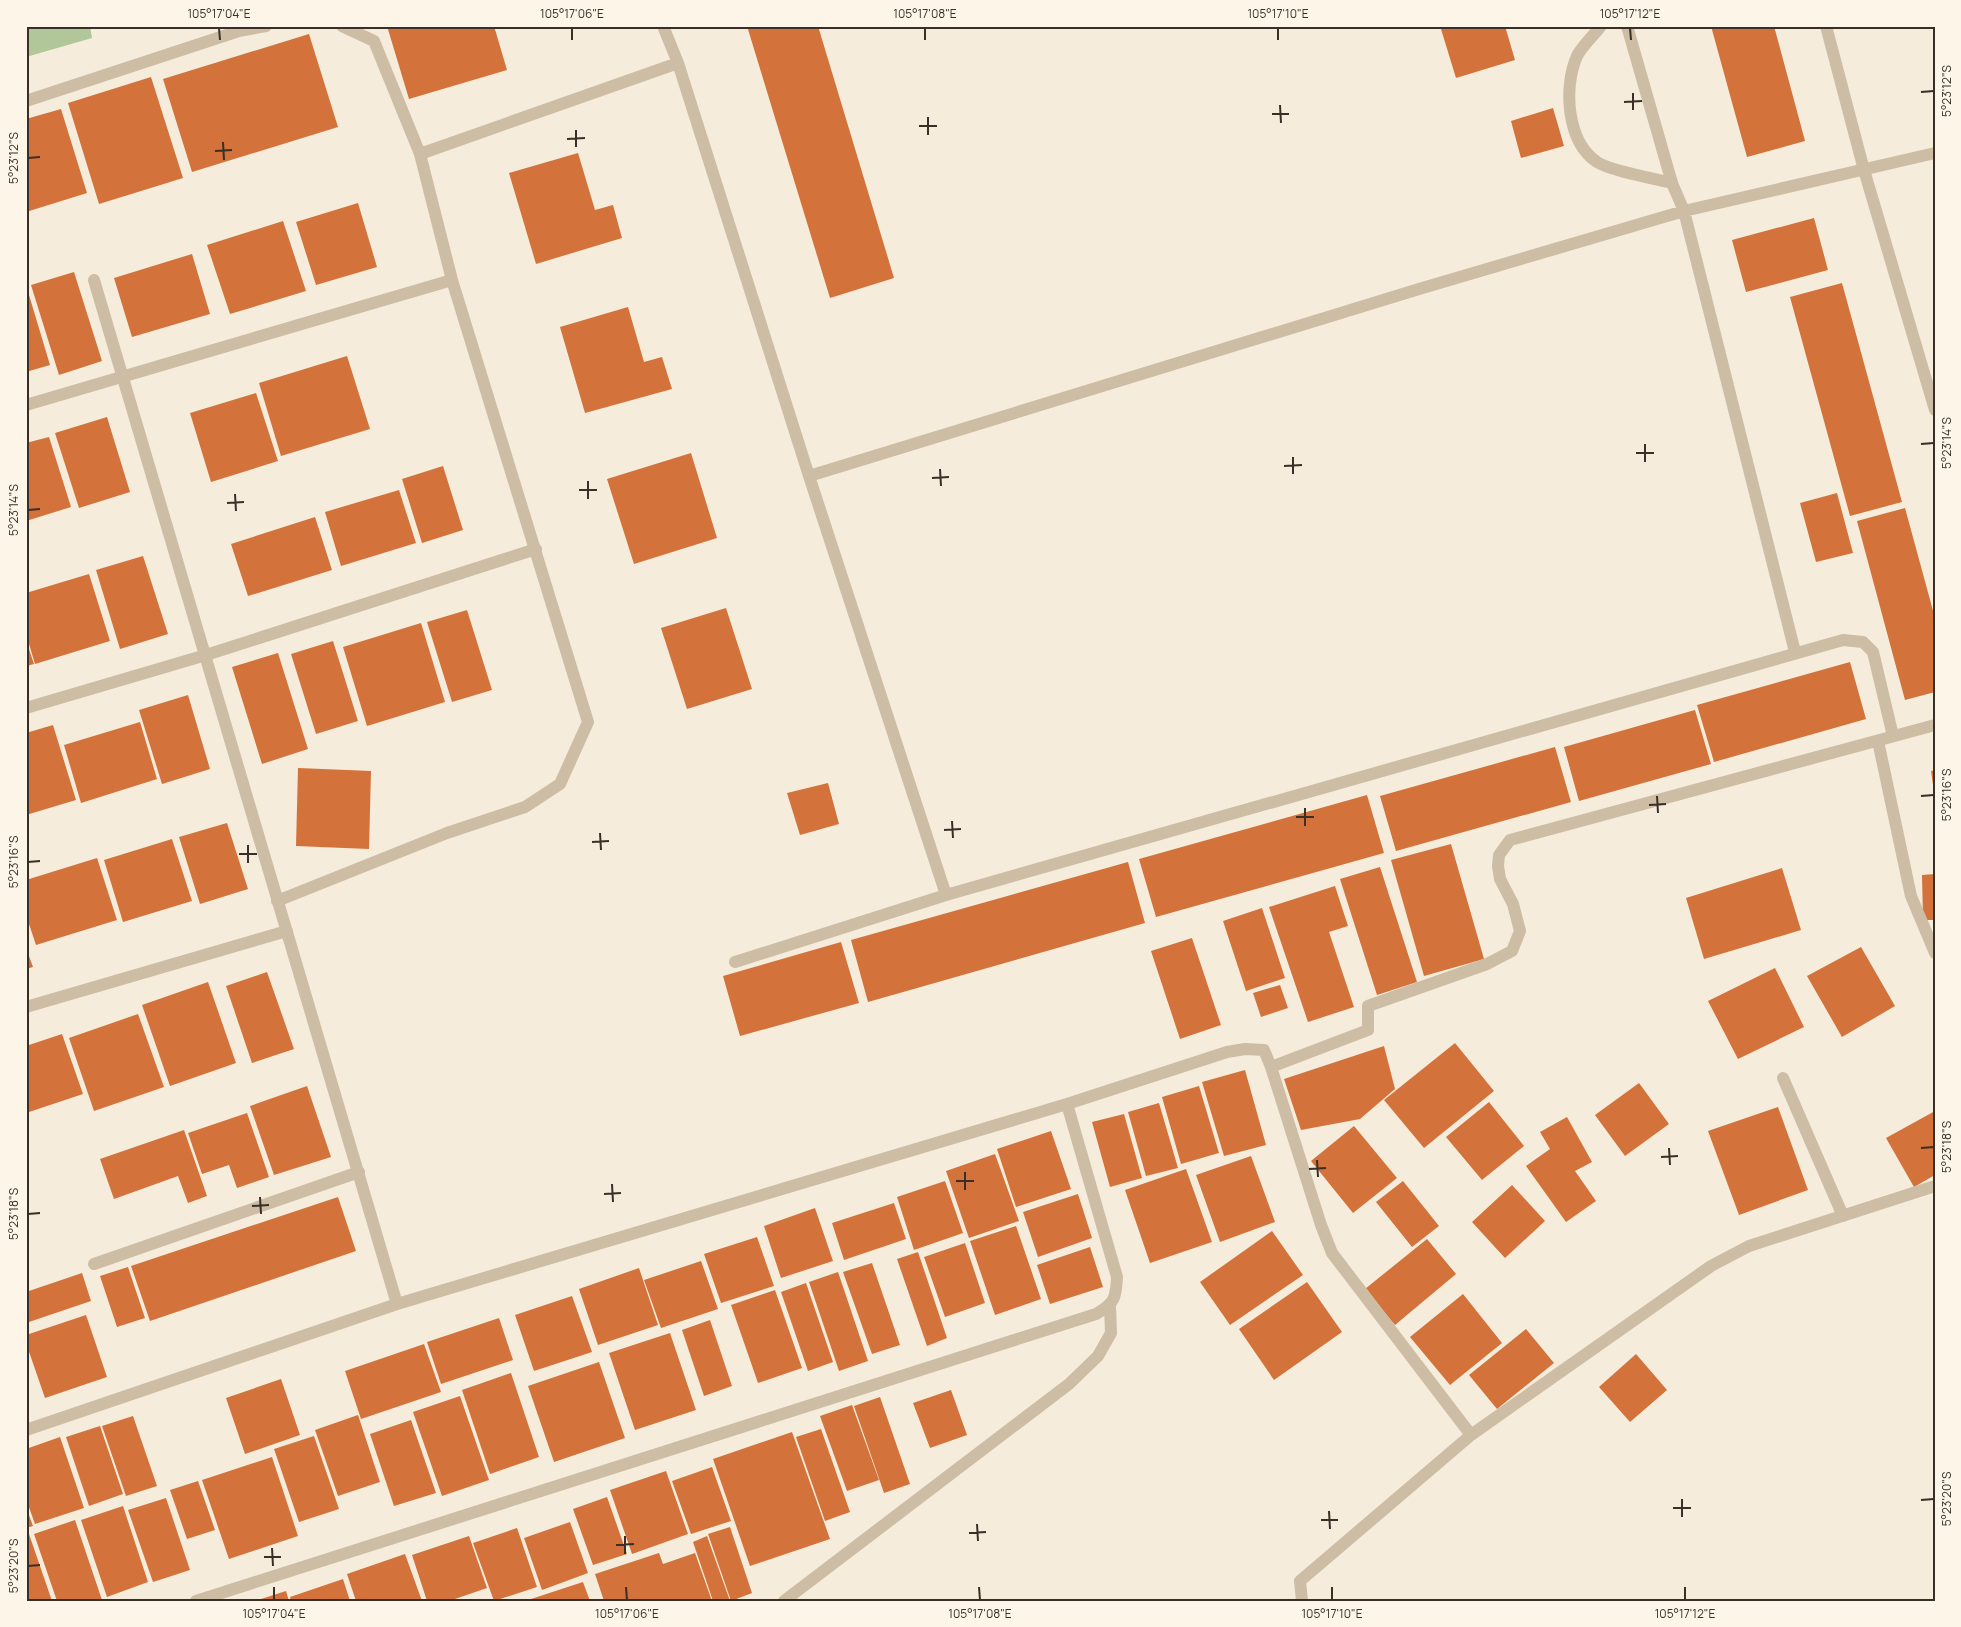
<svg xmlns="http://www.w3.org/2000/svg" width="1961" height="1627" font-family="Manrope,sans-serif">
<rect width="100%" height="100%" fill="#f5ecdb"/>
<path fill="#b1c699" d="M 26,26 L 90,26 L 92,38 L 26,57 Z"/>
<path fill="#d3723a" d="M 387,26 L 494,26 L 507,70 L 409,99 Z
M 747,26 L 818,26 L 894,278 L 830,298 Z
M 1449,26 L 1505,26 L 1515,60 L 1456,78 L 1441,29 Z
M 1711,26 L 1774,26 L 1805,141 L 1747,157 Z
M 309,34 L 338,127 L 192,172 L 163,79 Z
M 151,77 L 183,178 L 99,204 L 68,103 Z
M 1553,108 L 1564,146 L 1521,158 L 1511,121 Z
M 61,109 L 87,193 L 26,212 L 26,119 Z
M 578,153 L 595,210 L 613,205 L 622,238 L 536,264 L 509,173 Z
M 358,203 L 377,267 L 316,285 L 296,222 Z
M 1814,218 L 1828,270 L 1746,292 L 1732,240 Z
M 283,221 L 306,291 L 230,314 L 207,245 Z
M 192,254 L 210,314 L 132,337 L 114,278 Z
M 74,272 L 102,361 L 59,375 L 31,285 Z
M 1842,283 L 1902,502 L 1850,516 L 1790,297 Z
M 29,295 L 50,365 L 26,372 L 26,296 Z
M 628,307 L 644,362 L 662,357 L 672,389 L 585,413 L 560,327 Z
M 347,356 L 370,429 L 281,456 L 259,383 Z
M 256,393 L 278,461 L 211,482 L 190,413 Z
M 107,417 L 130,492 L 79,508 L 55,433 Z
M 49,437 L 71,507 L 26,521 L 26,443 Z
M 691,453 L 717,538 L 634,564 L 607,479 Z
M 443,466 L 463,530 L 422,543 L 402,479 Z
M 399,490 L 416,543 L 341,566 L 325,512 Z
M 1837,493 L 1853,553 L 1816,562 L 1800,503 Z
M 1905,508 L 1935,618 L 1935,692 L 1905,700 L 1857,521 Z
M 315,517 L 332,570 L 248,596 L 231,544 Z
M 143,556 L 168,634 L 120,649 L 96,570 Z
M 89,574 L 110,641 L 35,664 L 26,634 L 26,593 Z
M 726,608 L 752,689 L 687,709 L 661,628 Z
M 467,610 L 492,690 L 452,702 L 427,622 Z
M 421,623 L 445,702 L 367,726 L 343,647 Z
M 26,640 L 34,664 L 26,666 Z
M 333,641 L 358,721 L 316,734 L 291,654 Z
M 278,653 L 308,749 L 262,764 L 232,667 Z
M 1850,662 L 1866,719 L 1714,762 L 1697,705 Z
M 188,695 L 210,769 L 162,784 L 139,710 Z
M 1695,710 L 1711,764 L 1579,801 L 1564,747 Z
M 140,722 L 157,779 L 81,803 L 64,745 Z
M 53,725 L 76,800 L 26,815 L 26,733 Z
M 1555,747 L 1571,802 L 1396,851 L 1380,796 Z
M 298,768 L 371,771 L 369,849 L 296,846 Z
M 1935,770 L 1935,792 L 1934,792 L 1931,771 Z
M 828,783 L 839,824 L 800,835 L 787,793 Z
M 1367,795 L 1384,853 L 1156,917 L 1139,859 Z
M 227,823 L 248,889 L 200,904 L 179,837 Z
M 172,839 L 192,901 L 123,922 L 104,860 Z
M 1451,844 L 1484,959 L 1424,976 L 1391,860 Z
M 97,858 L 117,920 L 36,945 L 26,915 L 26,880 Z
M 1128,862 L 1145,923 L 868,1002 L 851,940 Z
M 1380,867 L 1417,982 L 1377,995 L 1340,879 Z
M 1782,868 L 1801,930 L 1704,959 L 1686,898 Z
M 1935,874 L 1935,920 L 1923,920 L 1922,875 Z
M 1335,886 L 1348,926 L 1329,932 L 1354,1007 L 1308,1022 L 1269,907 Z
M 1262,908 L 1285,978 L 1246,991 L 1223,921 Z
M 1192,938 L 1221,1025 L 1180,1039 L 1151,951 Z
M 841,942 L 859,1003 L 740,1036 L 723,976 Z
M 1861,947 L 1895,1006 L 1842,1037 L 1807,976 Z
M 26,948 L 33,967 L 26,969 Z
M 1775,968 L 1804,1027 L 1738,1059 L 1708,1001 Z
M 267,972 L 294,1049 L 252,1063 L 226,986 Z
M 208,982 L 236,1063 L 170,1086 L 142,1005 Z
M 1280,985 L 1288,1008 L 1261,1017 L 1253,993 Z
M 138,1014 L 164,1087 L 94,1111 L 69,1038 Z
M 62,1034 L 83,1094 L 26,1113 L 26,1046 Z
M 1455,1043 L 1494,1091 L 1424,1148 L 1384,1100 Z
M 1384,1046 L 1395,1089 L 1360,1119 L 1301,1130 L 1284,1079 Z
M 1245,1070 L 1266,1145 L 1224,1156 L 1202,1082 Z
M 1639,1083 L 1669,1124 L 1625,1156 L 1595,1115 Z
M 307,1086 L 331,1157 L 274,1175 L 250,1106 Z
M 1199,1086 L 1219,1153 L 1181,1164 L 1162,1097 Z
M 1489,1102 L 1524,1146 L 1482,1180 L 1446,1137 Z
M 1159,1103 L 1178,1168 L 1146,1176 L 1128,1112 Z
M 1778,1107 L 1808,1190 L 1739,1215 L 1708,1131 Z
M 1935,1111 L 1935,1175 L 1914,1187 L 1886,1138 Z
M 247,1113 L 269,1177 L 237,1188 L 229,1165 L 202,1174 L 188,1133 Z
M 1124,1114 L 1142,1178 L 1110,1187 L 1092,1122 Z
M 1567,1117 L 1592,1162 L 1575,1171 L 1596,1201 L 1566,1222 L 1526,1166 L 1550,1149 L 1540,1132 Z
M 1354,1126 L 1397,1178 L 1353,1213 L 1311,1161 Z
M 184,1130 L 207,1196 L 188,1203 L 178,1176 L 114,1199 L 100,1159 Z
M 1051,1131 L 1071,1189 L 1016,1207 L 997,1149 Z
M 995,1154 L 1019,1221 L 969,1238 L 946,1171 Z
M 1251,1156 L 1275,1222 L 1220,1242 L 1196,1175 Z
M 1186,1169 L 1212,1242 L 1150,1263 L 1125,1190 Z
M 945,1181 L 963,1233 L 914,1250 L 897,1197 Z
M 1403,1181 L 1439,1226 L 1412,1247 L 1376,1202 Z
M 1512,1185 L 1545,1221 L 1505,1258 L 1472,1222 Z
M 1078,1194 L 1092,1238 L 1038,1257 L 1023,1212 Z
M 338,1197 L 356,1251 L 150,1321 L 131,1266 Z
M 894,1203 L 906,1239 L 844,1260 L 832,1223 Z
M 815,1208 L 833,1261 L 781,1278 L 764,1226 Z
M 1016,1226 L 1041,1299 L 995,1315 L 970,1241 Z
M 1272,1231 L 1303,1275 L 1230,1325 L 1200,1282 Z
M 757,1237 L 774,1286 L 721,1303 L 704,1254 Z
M 1427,1239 L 1456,1274 L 1395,1325 L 1365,1289 Z
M 965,1243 L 985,1303 L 945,1317 L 924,1257 Z
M 1090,1247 L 1103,1287 L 1050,1304 L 1037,1265 Z
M 918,1252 L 947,1338 L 927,1346 L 897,1259 Z
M 701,1261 L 718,1309 L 661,1328 L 644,1280 Z
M 872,1263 L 900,1345 L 872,1354 L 843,1272 Z
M 128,1267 L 145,1318 L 117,1327 L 100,1276 Z
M 639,1268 L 658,1325 L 598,1345 L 579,1289 Z
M 838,1272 L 868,1361 L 839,1371 L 809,1282 Z
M 82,1273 L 91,1301 L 26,1323 L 26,1292 Z
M 1307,1282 L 1342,1332 L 1274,1380 L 1239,1329 Z
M 806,1283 L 833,1362 L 808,1371 L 781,1292 Z
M 775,1290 L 802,1368 L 758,1383 L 731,1305 Z
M 1463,1294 L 1502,1343 L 1450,1385 L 1410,1337 Z
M 572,1296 L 592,1352 L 534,1371 L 515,1315 Z
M 86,1315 L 107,1377 L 45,1398 L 26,1343 L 26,1335 Z
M 499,1318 L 513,1360 L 441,1384 L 427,1342 Z
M 710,1320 L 732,1386 L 704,1396 L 682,1330 Z
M 1526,1329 L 1554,1363 L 1497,1409 L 1469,1375 Z
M 670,1333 L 696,1410 L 635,1430 L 609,1353 Z
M 424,1344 L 441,1392 L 361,1419 L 345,1371 Z
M 1636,1354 L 1667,1390 L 1630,1422 L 1599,1387 Z
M 599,1362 L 625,1438 L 554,1462 L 528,1386 Z
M 511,1373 L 539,1457 L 490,1474 L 462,1390 Z
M 281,1379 L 300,1435 L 245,1454 L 226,1398 Z
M 951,1390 L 967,1435 L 930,1448 L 913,1403 Z
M 460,1396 L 489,1480 L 442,1496 L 413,1412 Z
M 880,1397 L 910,1484 L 884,1493 L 854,1406 Z
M 852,1405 L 879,1480 L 847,1491 L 820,1416 Z
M 358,1415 L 380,1482 L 338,1496 L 315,1430 Z
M 133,1416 L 157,1486 L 126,1496 L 102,1426 Z
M 411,1420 L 436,1493 L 394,1506 L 370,1434 Z
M 100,1426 L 123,1494 L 89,1506 L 66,1437 Z
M 821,1429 L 850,1512 L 825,1521 L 796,1437 Z
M 792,1432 L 830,1539 L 750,1566 L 713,1459 Z
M 314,1436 L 339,1509 L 299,1522 L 274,1449 Z
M 60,1437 L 84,1508 L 35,1524 L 26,1499 L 26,1449 Z
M 272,1457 L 298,1536 L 229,1559 L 202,1480 Z
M 712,1467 L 731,1521 L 691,1534 L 672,1481 Z
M 666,1471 L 688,1534 L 632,1554 L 610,1490 Z
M 198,1481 L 215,1530 L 187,1539 L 170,1490 Z
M 607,1497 L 627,1554 L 593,1565 L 573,1509 Z
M 166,1498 L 190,1570 L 153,1582 L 128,1510 Z
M 123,1506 L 148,1582 L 107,1597 L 81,1520 Z
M 26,1507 L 33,1526 L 26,1528 Z
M 75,1520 L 102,1600 L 100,1601 L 57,1601 L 34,1534 Z
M 570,1522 L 588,1573 L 542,1590 L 524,1538 Z
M 730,1527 L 752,1593 L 731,1601 L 708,1534 Z
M 517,1528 L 537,1587 L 494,1601 L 473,1543 Z
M 29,1534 L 52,1601 L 26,1601 L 26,1535 Z
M 469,1536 L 487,1588 L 449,1601 L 427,1601 L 412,1555 Z
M 707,1536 L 730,1601 L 713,1601 L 693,1542 Z
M 659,1553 L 663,1564 L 695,1553 L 712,1601 L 604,1601 L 595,1574 Z
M 405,1554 L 422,1601 L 356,1601 L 347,1574 Z
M 343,1579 L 350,1601 L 291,1601 L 290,1597 Z
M 583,1582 L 590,1601 L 529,1601 L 528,1600 Z
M 286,1591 L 289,1601 L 258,1601 L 258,1600 Z"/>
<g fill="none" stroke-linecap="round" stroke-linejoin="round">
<path stroke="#cebda5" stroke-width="12" d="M 1601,26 C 1594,35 1582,46 1577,56 C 1563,88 1567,142 1597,162 C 1608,170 1656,179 1672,183
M 1826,26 L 1864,170 L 1935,410"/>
<path stroke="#cebda5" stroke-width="12" d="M 663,26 L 678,63 L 809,476 L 946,895
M 1627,26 L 1672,183 L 1684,211 L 1795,652
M 26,101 L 239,31 L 266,26
M 420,154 L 678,63
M 94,280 L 397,1304
M 26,405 L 452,280
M 809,476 L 1419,289 L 1684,211 L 1935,153
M 26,708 L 206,655 L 536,549
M 1878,741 L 1911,896 L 1935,953
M 277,901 L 447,833 L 525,807 L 560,784 L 588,722 L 452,280 L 420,154 L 374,41 L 342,26
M 735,962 L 946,895 L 1843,640 L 1863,642 L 1873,652 L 1893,736
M 26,1007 L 287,931
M 1271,1067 L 1368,1030 L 1368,1006 L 1487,964 L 1512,951 L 1520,931 L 1513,904 L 1500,879 L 1498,866 L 1499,855 L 1510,840 L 1935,725
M 1783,1078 L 1843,1216
M 94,1264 L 359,1172
M 26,1430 L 397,1304 L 1067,1104 L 1227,1052 L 1245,1049 L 1264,1050 L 1271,1067 L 1321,1225 L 1332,1253 L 1471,1435
M 196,1601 L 1096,1314 C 1115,1303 1116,1298 1117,1277 L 1067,1104
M 784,1601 L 1069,1384 L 1098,1356 L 1111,1333 L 1110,1306
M 1302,1601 L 1300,1581 L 1471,1435 L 1711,1266 L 1749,1246 L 1935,1186"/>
</g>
<path fill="none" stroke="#392f27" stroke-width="2" d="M 219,28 L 220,40M 572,28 L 572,40M 925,28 L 925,40M 1278,28 L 1278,40M 1630,28 L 1631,40M 1921,92 L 1934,91M 1633,93 L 1633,110M 1624,102 L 1642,101M 1280,105 L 1281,123M 1272,114 L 1289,114M 928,117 L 928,135M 919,126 L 937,126M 576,130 L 576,147M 567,139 L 585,138M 223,142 L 224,160M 215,151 L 232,150M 28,158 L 40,157M 1645,444 L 1645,462M 1921,444 L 1934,443M 1636,453 L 1654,453M 1293,457 L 1293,474M 1284,466 L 1302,465M 940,469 L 941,486M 932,478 L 949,477M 588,481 L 588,499M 579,490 L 597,490M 235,494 L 236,511M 227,503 L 244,502M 28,510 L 40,509M 1657,796 L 1658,813M 1921,796 L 1934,795M 1649,805 L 1666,804M 1305,808 L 1305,826M 1296,817 L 1314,817M 952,821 L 953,838M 944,830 L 961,829M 600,833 L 601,850M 592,842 L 609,841M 248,845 L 248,863M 239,854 L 257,854M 28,862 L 40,861M 1669,1148 L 1670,1165M 1921,1148 L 1934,1147M 1661,1157 L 1678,1156M 1317,1160 L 1318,1177M 1309,1169 L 1326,1168M 965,1172 L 965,1190M 956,1181 L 974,1181M 612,1184 L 613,1202M 604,1194 L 621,1193M 260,1197 L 261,1214M 252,1206 L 269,1205M 28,1214 L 40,1213M 1682,1499 L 1682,1517M 1921,1500 L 1934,1499M 1673,1508 L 1691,1508M 1329,1511 L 1330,1529M 1321,1520 L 1338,1520M 977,1524 L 978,1541M 969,1533 L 986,1532M 625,1536 L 625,1554M 616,1545 L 634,1544M 272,1548 L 273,1566M 264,1557 L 281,1557M 28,1566 L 40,1565M 274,1587 L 274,1600M 626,1587 L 627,1600M 979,1587 L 980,1600M 1332,1587 L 1332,1600M 1685,1587 L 1685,1600"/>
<rect width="1961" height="1627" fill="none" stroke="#fcf5e8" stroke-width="55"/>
<rect x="28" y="28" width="1906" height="1572" fill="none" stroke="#392f27" stroke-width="2"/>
<g font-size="12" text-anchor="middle" fill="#392f27">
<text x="219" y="18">105°17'04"E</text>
<text x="572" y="18">105°17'06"E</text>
<text x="925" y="18">105°17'08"E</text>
<text x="1278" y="18">105°17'10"E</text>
<text x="1630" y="18">105°17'12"E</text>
<text transform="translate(1947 91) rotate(-90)" y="4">5°23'12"S</text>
<text transform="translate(14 158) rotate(-90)" y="4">5°23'12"S</text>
<text transform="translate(1947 443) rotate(-90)" y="4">5°23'14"S</text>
<text transform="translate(14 510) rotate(-90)" y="4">5°23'14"S</text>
<text transform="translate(1947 795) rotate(-90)" y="4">5°23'16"S</text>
<text transform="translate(14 862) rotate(-90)" y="4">5°23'16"S</text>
<text transform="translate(1947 1147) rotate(-90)" y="4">5°23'18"S</text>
<text transform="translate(14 1214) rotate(-90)" y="4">5°23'18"S</text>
<text transform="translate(1947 1499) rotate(-90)" y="4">5°23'20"S</text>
<text transform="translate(14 1566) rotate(-90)" y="4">5°23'20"S</text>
<text x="274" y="1618">105°17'04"E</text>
<text x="627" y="1618">105°17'06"E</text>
<text x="980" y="1618">105°17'08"E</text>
<text x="1332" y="1618">105°17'10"E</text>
<text x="1685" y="1618">105°17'12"E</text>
</g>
</svg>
